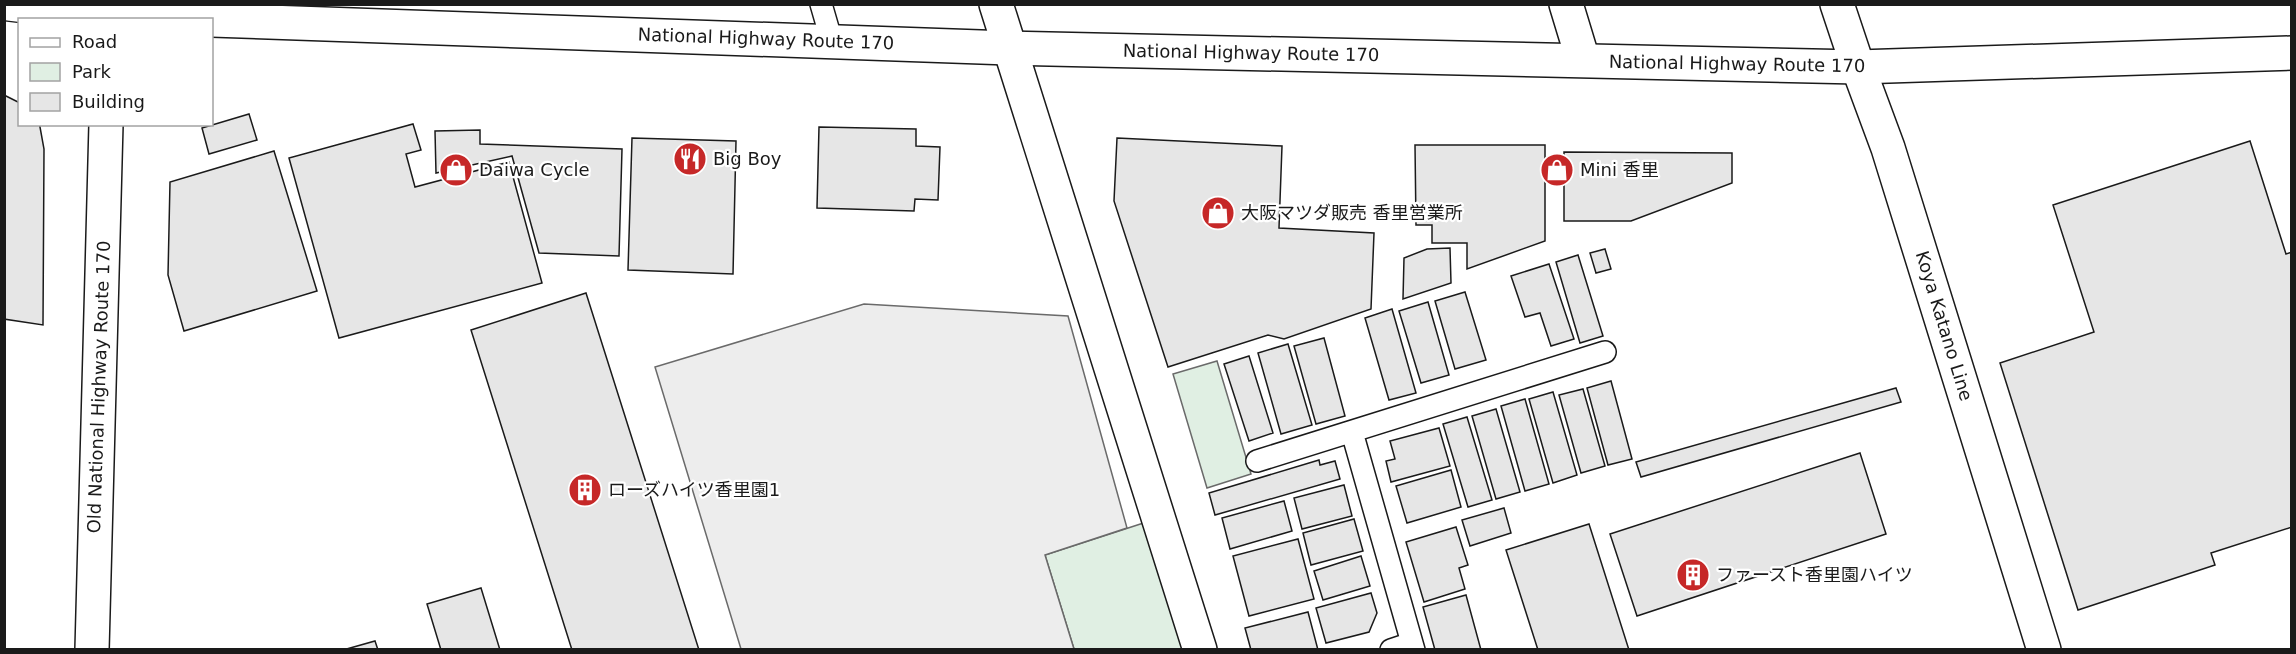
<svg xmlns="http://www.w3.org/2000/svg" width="2296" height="654" font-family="'DejaVu Sans','Noto Sans JP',sans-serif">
<rect width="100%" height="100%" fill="#fff"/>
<path fill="#e0efe3" stroke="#6a6a6a" stroke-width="1.5" d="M 1217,361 L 1251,474 L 1207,488 L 1173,374 Z
M 1162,517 L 1202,649 L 1074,649 L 1045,555 Z"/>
<path fill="#ededed" stroke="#6a6a6a" stroke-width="1.5" d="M 864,304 L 1068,316 L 1127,528 L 1045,555 L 1074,649 L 741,649 L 655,367 Z"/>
<path fill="#e6e6e6" stroke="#1a1a1a" stroke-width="1.5" d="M 4,95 L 20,103 L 20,124 L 39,124 L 40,127 L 44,149 L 43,325 L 4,319 Z
M 249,114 L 257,140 L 209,154 L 202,128 Z
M 413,124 L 421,150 L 406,154 L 415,187 L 509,162 L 542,283 L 339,338 L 289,158 Z
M 819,127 L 916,129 L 916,146 L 940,147 L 938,200 L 915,199 L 914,211 L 817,208 Z
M 480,130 L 480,144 L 622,149 L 619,256 L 539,253 L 512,156 L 436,173 L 435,131 Z
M 632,138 L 736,141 L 733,274 L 628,270 Z
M 1117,138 L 1282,146 L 1279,228 L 1374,233 L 1371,309 L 1284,339 L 1268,335 L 1168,367 L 1114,201 Z
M 2250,141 L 2286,254 L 2292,252 L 2292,527 L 2211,553 L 2215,565 L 2078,610 L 2000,363 L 2094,332 L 2053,205 Z
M 1415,145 L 1545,145 L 1545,241 L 1467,269 L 1467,243 L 1432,243 L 1432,225 L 1416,225 Z
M 274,151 L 317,291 L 184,331 L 168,275 L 170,182 Z
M 1564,152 L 1732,153 L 1732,183 L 1631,221 L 1564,221 Z
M 1450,248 L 1451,283 L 1403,299 L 1404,258 L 1427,249 Z
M 1605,249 L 1611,269 L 1596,273 L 1590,253 Z
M 1578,255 L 1603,336 L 1580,343 L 1556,262 Z
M 1549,264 L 1574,339 L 1551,346 L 1540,313 L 1525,317 L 1511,276 Z
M 1465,292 L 1486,360 L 1455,369 L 1435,301 Z
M 586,293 L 699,650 L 572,650 L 471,330 Z
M 1428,302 L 1449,375 L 1421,383 L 1399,311 Z
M 1392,309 L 1416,393 L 1389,400 L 1365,318 Z
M 1324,338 L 1345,416 L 1316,424 L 1294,346 Z
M 1288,344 L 1312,425 L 1281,434 L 1258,353 Z
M 1249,356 L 1273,433 L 1249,441 L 1224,364 Z
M 1611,381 L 1632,459 L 1608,465 L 1587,388 Z
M 1896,388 L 1901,402 L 1641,477 L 1636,462 Z
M 1583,389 L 1605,466 L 1581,473 L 1559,395 Z
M 1553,392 L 1577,475 L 1553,483 L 1529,399 Z
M 1525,399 L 1549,484 L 1525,491 L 1501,406 Z
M 1496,409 L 1520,492 L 1496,499 L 1472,416 Z
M 1467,417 L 1492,500 L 1468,507 L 1443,424 Z
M 1439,428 L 1450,466 L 1391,482 L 1386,461 L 1395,459 L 1390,441 Z
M 1860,453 L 1886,534 L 1637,616 L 1610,534 Z
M 1319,460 L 1320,465 L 1335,461 L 1340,479 L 1215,515 L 1209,493 Z
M 1451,470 L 1461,507 L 1407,523 L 1396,486 Z
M 1344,485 L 1352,516 L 1302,529 L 1294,498 Z
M 1284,501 L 1292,531 L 1230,549 L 1222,518 Z
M 1504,508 L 1511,533 L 1470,546 L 1462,520 Z
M 1354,519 L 1363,551 L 1311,565 L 1303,533 Z
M 1589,524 L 1629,650 L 1538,650 L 1506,550 Z
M 1456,527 L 1468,565 L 1459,568 L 1465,589 L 1424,602 L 1406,542 Z
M 1298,539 L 1314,599 L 1249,616 L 1233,556 Z
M 1361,556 L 1370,586 L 1323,600 L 1314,571 Z
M 481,588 L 500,650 L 441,650 L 427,604 Z
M 1371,593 L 1377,613 L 1369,632 L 1326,643 L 1316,608 Z
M 1466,595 L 1481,650 L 1435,650 L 1423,607 Z
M 1308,612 L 1318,650 L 1251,650 L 1245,628 Z
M 375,641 L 378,650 L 343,650 Z"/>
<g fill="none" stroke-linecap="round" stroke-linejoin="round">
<defs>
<path id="service" d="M 821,4 L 832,42
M 1352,432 L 1414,650
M 1257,461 L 1605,352
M 1391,650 L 1412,643"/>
<path id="minor" d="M 996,4 L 1200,650
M 1566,4 L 1583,60"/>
<path id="secondary" d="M 1837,4 L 1858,67 L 1888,148 L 2044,650"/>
<path id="trunk" d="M 9,4 L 109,16 L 207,20
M 212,20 L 1009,48 L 1858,67 L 2292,53
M 92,650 L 106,124"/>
</defs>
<use href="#service" stroke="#1a1a1a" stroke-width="24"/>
<use href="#minor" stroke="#1a1a1a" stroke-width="36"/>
<use href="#secondary" stroke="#1a1a1a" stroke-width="36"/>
<use href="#trunk" stroke="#1a1a1a" stroke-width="36"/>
<use href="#service" stroke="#fff" stroke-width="21"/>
<use href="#minor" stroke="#fff" stroke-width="33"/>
<use href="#secondary" stroke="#fff" stroke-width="33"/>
<use href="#trunk" stroke="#fff" stroke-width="33"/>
</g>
<defs>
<symbol id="restaurant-disc" viewBox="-11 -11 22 22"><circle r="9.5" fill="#c62828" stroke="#fff"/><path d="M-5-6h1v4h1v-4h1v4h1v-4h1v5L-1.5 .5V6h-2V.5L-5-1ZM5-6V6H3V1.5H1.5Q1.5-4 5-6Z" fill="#fff"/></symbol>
<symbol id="shop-disc" viewBox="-11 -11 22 22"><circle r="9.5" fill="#c62828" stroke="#fff"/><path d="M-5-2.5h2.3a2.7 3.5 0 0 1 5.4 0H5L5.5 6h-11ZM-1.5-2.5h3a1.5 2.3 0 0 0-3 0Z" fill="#fff"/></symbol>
<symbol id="building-disc" viewBox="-11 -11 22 22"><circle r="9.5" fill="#c62828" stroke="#fff"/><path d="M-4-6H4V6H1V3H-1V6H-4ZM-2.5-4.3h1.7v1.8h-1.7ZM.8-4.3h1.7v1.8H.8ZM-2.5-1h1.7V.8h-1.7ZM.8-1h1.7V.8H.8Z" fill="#fff"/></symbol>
</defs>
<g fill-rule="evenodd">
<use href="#restaurant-disc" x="671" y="140" width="38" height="38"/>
<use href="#shop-disc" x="437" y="151" width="38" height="38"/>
<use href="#shop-disc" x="1538" y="151" width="38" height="38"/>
<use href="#shop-disc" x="1199" y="194" width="38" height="38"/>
<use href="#building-disc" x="566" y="471" width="38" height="38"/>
<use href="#building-disc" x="1674" y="556" width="38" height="38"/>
</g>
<g text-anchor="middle" stroke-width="4.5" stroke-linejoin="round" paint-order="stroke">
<g font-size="18" fill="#1a1a1a" stroke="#fff">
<text transform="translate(766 39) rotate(2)" y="6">National Highway Route 170</text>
<text transform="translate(1251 53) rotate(1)" y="6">National Highway Route 170</text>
<text transform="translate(1737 64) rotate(1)" y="6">National Highway Route 170</text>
<text transform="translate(1944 326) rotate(73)" y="6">Koya Katano Line</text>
<text transform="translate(99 387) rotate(-88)" y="6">Old National Highway Route 170</text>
</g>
<g font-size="18" fill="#1a1a1a" stroke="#fff" text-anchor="start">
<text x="713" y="165">Big Boy</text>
<text x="479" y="176">Daiwa Cycle</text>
<text x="1580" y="176">Mini 香里</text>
<text x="1241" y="219">大阪マツダ販売 香里営業所</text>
<text x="608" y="496">ローズハイツ香里園1</text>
<text x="1716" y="581">ファースト香里園ハイツ</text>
</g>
</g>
<rect width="2296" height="654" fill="none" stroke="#1a1a1a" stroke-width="12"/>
<rect x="18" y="18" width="195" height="108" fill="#ffffff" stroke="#a3a3a3" stroke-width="1.5"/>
<rect x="30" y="38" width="30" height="9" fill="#ffffff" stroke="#a3a3a3" stroke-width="1.5"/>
<text x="72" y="48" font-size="18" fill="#1a1a1a">Road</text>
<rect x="30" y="63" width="30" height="18" fill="#e0efe3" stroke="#a3a3a3" stroke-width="1.5"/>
<text x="72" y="78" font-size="18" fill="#1a1a1a">Park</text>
<rect x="30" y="93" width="30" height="18" fill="#e6e6e6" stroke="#a3a3a3" stroke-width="1.5"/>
<text x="72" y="108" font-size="18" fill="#1a1a1a">Building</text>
</svg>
